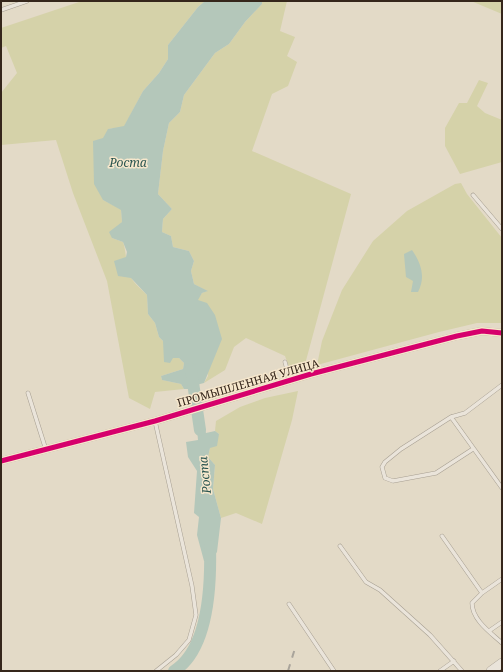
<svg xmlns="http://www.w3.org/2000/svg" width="503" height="672" font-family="'Noto Serif',serif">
<rect width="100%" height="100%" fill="#e3dac7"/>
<path fill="#d5d2a9" d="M 82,1 L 205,1 L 198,7 L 168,45 L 168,59 L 159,73 L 143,91 L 124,127 L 108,129 L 103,200 L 121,209 L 122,222 L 112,238 L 123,242 C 127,253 125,268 132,279 C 135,284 142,290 147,295 L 148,314 L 155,323 L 159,337 L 163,341 L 173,358 L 179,358 L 184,363 L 183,369 L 161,376 L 162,380 L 181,384 L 184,389 L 155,392 L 150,409 L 129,398 L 107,281 L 73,193 L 56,140 L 1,145 L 1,93 L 17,73 L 6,46 L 1,48 L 1,28 Z
M 262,1 L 287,1 L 280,31 L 295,37 L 287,56 L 297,62 L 288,86 L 272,94 L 252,151 L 351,194 L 304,368 L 291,373 L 285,356 L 246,338 L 234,347 L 225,370 L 204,383 L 208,376 L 197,300 L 202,293 L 207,291 L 194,284 L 191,271 L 194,261 L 189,251 L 173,247 L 171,236 L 162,232 L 163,219 L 172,209 L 158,194 L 163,151 L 169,123 L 180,112 L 184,95 L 215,53 L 229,44 L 245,22 L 262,4 Z
M 471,1 L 502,1 L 502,14 Z
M 479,80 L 488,83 L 477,106 L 485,113 L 502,120 L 502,162 L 460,174 L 445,146 L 445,128 L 459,103 L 467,103 Z
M 461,183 L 467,194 L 502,238 L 502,323 L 477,323 L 439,332 L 317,365 L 322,341 L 342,290 L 373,241 L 407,211 L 455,184 Z
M 298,391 L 292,420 L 262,524 L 236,513 L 221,518 L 213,489 L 215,465 L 208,457 L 210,448 L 219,434 L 215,431 L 216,421 L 240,407 L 265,398 Z"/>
<path fill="#b4c7ba" d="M 205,1 L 262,1 L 262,4 L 245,22 L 229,44 L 215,53 L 184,95 L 180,112 L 169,123 L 163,151 L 158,194 L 172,209 L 163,219 L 162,232 L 171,236 L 173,247 L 189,251 L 194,261 L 191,271 L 194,284 L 208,291 L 202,293 L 198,300 L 207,303 L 215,315 L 222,339 L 204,383 L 192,386 L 188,389 L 184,389 L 181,384 L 162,380 L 161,376 L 183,369 L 184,363 L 179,358 L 173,358 L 170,363 L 164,362 L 163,341 L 159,337 L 155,323 L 148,314 L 147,295 L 131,278 L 118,276 L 114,261 L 126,257 L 127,252 L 123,242 L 112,238 L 109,232 L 122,222 L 121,210 L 103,200 L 94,184 L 93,141 L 103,138 L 108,129 L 124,126 L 143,91 L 159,73 L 168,59 L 168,45 L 198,7 Z
M 412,250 C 421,263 426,277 418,292 L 411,292 L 413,281 L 406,277 L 404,254 Z
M 200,415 L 206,433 L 215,431 L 219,434 L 217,446 L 210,448 L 208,457 L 215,465 L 213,489 L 221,518 L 217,552 L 210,561 L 204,561 L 197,535 L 199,517 L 194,513 L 197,471 L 188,457 L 186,442 L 198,440 L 196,416 Z"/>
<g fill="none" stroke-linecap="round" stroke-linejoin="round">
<path stroke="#b4c7ba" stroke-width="12" d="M 191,369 L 200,430
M 174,671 C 209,649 211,583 210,546"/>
<defs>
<path id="service" d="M 1,10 L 27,1
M 473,195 L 502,229
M 285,362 L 290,380
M 28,393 L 46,450
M 451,417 L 502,488
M 155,421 L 192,586 L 196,615 L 189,640 L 176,655 L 156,671
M 473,449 L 436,473 L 393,481 L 385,478 L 382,467 L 385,462 L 401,449 L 451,417 L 465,413 L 502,385
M 442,536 L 482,593
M 340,546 L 366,582 L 380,590 L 430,635 L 462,671
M 502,579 L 482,593 L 472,603 C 472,620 491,633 502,643
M 289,604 L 334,671
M 489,631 L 502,622
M 440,671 L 454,661"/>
<path id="minor" d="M 1,461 L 155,421 L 311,374 L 457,336 L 482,331 L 502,333"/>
<path id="tertiary" d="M 491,671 L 502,663"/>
</defs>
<use href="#service" stroke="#a79f92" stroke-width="4.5"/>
<use href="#minor" stroke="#a79f92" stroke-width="8"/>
<use href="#tertiary" stroke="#a79f92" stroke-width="10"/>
<use href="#service" stroke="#eae4da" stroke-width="3.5"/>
<use href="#minor" stroke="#eae4da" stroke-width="7"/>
<use href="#tertiary" stroke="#eae4da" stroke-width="9"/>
<path stroke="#a9a49b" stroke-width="2" stroke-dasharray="7 7" stroke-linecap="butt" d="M 288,671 L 296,645"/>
<defs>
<path id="cycleway" d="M 1,461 L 155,421 L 311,374 L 457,336 L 482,331 L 502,333"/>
</defs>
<use href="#cycleway" stroke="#f6e7cc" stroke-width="8"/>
<use href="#cycleway" stroke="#d6006c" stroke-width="5"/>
</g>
<g text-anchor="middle" stroke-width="3" stroke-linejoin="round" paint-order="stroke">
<g font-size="11" fill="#35261b" stroke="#f6e7cc">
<text transform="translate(248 383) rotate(-16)" y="4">ПРОМЫШЛЕННАЯ УЛИЦА</text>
</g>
<g font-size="12" font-style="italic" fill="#2a5550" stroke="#f6e7cc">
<text x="128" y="167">Роста</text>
<text transform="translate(205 475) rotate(-96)" y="4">Роста</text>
</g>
</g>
<rect width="503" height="672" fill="none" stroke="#35261b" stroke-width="4"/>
</svg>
